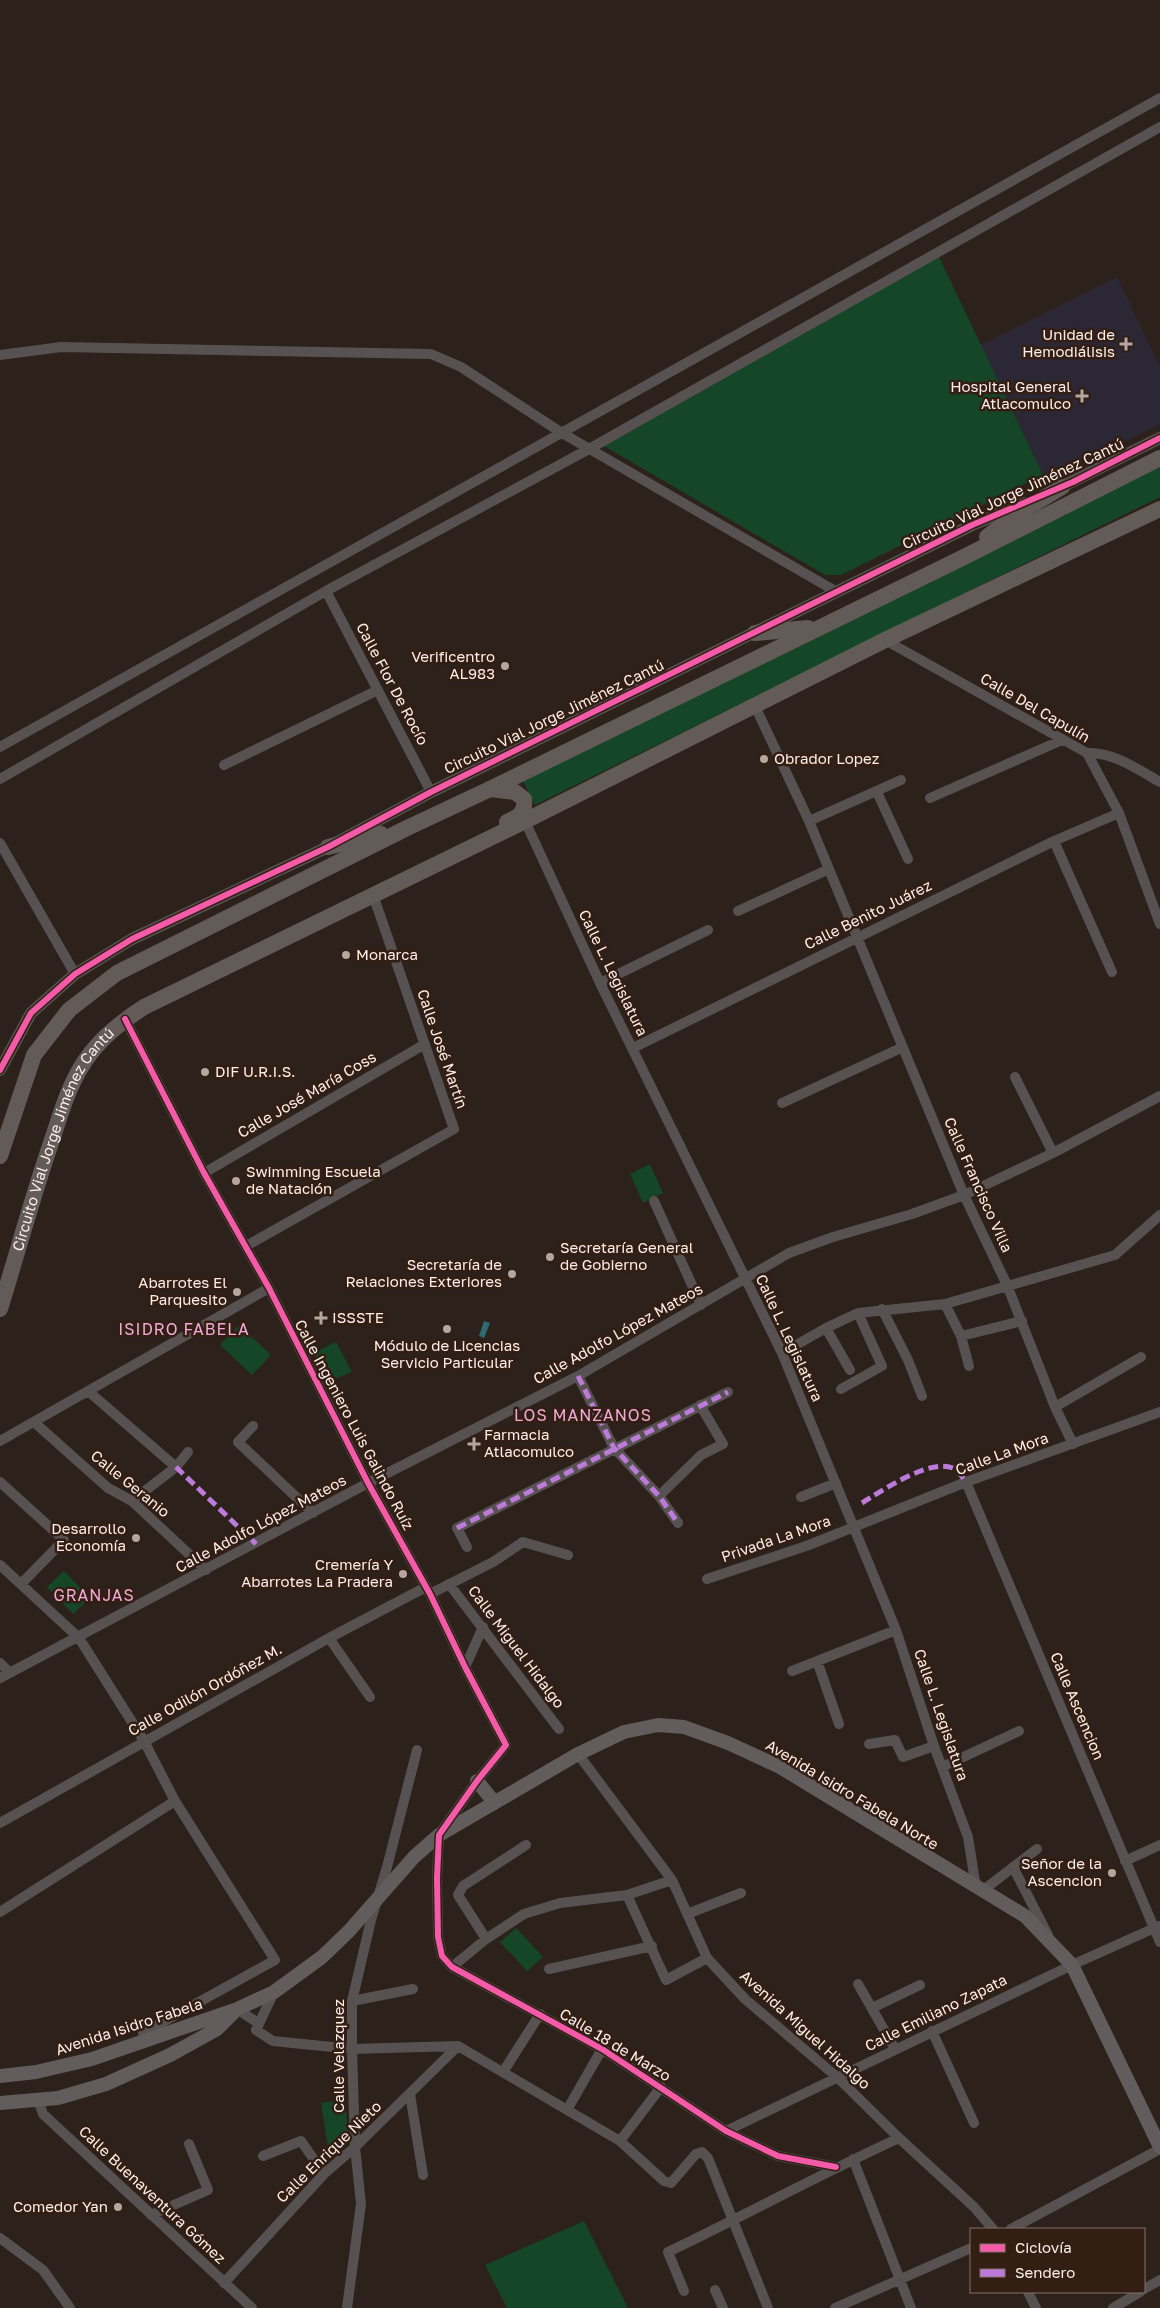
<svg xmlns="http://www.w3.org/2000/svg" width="1160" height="2308" font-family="'Golos Text',sans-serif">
<rect width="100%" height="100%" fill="#2c211b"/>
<path fill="#2c2735" d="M 1117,277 L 1160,367 L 1160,424 L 1046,481 L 980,345 Z"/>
<path fill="#164628" d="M 939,257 L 1043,475 L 841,575 L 825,575 L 604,446 Z
M 1160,466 L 1160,497 L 535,805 L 523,781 Z
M 650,1164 L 663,1193 L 643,1203 L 630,1174 Z
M 239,1325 L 271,1355 L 252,1375 L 220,1345 Z
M 336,1342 L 352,1372 L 334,1379 L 327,1366 L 320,1369 L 313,1353 Z
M 64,1571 L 90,1598 L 73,1614 L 47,1587 Z
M 516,1928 L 543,1957 L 527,1971 L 500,1942 Z
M 345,2100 L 349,2142 L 330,2160 L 321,2103 Z
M 584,2221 L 628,2308 L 507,2308 L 485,2265 Z"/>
<path fill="#2d6a71" d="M 484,1321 L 490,1323 L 484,1338 L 479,1336 Z"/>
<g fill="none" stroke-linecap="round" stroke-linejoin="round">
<path stroke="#575251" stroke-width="10" d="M 0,355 L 61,347 L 431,354 L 461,367 L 562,433 L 837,592
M 326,591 L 431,792
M 885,640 L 1087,753 L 1119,813 L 1160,924
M 755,706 L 809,821 L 964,1195 L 1007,1285 L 1055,1407 L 1073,1444
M 0,747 L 1160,98
M 1087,753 C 1114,752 1137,769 1160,782
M 224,765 L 378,690
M 0,779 L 326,591 L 589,449 L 1160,127
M 877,792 L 908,859
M 930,798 L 1062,740
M 525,821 L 600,983 L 782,1353 L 896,1630 L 934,1746 L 968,1837 L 976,1888
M 809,821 L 901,780
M 1054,841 L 1112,972
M 0,843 L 75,974
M 738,911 L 829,869
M 600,983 L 708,930
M 125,1019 L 204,1173 L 269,1288 L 368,1483 L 430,1594 L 465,1667 L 506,1745 L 477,1781 L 439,1835 L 437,1878 L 438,1937 L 442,1956 L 452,1967 L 602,2049 L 726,2131 L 778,2156 L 836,2167
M 633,1048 L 1054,841 L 1119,813
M 1015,1077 L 1053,1153
M 782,1103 L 903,1047
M 204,1173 L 425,1044
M 654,1201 L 701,1305
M 246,1246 L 454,1129 L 373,895
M 945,1304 L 961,1336 L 969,1366
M 882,1309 L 908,1360 L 922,1396
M 826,1328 L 850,1370
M 961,1336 L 1022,1321
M 782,1353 L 826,1328 L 858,1313 L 945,1304 L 1115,1255 L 1160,1215
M 578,1376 L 614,1448 L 659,1496 L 678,1523
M 841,1389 L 882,1366 L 858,1313
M 88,1391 L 176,1467
M 1055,1407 L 1141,1357
M 34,1422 L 108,1488 L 132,1501 L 206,1570
M 253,1426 L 238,1442 L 313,1513
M 0,1441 L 269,1288
M 0,1482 L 64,1540 L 22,1583
M 966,1482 L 1160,1942
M 659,1496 L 701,1455 L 723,1444 L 700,1405
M 801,1497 L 836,1483
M 132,1501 L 176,1467 L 188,1452
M 467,1547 L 457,1528 L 728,1392
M 0,1565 L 79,1638 L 144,1741 L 175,1801 L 275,1960 L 143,2033 L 147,2039
M 707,1579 L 809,1545 L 966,1482 L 1160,1412
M 449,1584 L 559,1729
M 430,1594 L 493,1562 L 523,1542 L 568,1555
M 329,1638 L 370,1697
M 817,1661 L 839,1724
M 0,1663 L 10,1673
M 465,1667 L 483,1627
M 792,1671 L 896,1630
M 0,1678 L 368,1483 L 578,1376 L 789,1253 L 833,1237 L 912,1214 L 964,1195 L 1053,1153 L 1160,1096
M 869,1744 L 895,1740 L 903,1757 L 934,1746
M 578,1754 L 672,1880 L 707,1958 L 745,1999 L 837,2077 L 899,2138 L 974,2207 L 993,2229
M 942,1767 L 1019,1731
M 0,1823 L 329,1638 L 426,1587
M 1125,1861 L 1160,1845
M 1013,1867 L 1048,1935
M 982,1891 L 1037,1849
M 627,1895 L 666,1980 L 707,1958
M 0,1912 L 175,1801
M 687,1914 L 741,1893
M 486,1939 L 458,1895 L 463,1886 L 526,1845
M 452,1967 L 486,1939 L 524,1914 L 560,1903 L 627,1895 L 672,1880
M 549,1969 L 652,1946
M 858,1984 L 895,2049
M 274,1992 L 256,2030 L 273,2041 L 352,2049 L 458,2046
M 352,2001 L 413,1989
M 872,2008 L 920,1985
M 237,2009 L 258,2023
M 932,2031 L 974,2123
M 458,2046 L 620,2141 L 664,2181 L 671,2183 L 696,2154 L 702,2152 L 708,2158 L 768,2308
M 503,2072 L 540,2014
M 410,2094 L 423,2175
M 38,2100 L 43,2114 L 252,2308
M 567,2110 L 602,2049
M 726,2131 L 1072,1965 L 1159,1926
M 620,2141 L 661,2087
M 263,2156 L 301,2141 L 324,2174
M 853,2159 L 911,2308
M 151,2215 L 208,2190 L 189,2144
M 1011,2229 L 1160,2149
M 0,2238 L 43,2270 L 70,2308
M 224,2283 L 324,2174 L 355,2147 L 458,2046
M 1144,2289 L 1160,2280
M 715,2290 L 723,2308
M 684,2291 L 668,2252 C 745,2215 821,2174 899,2138
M 1028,2292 L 1036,2308
M 347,2308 L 361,2204 L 355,2147 L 352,2049 L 352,2001 L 371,1920 L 387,1867 L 417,1750
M 835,2308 L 971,2248
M 1113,2308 L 1140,2292"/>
<path stroke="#575251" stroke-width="12" d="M 1055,490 L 1160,438
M 0,1070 L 31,1013 L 75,974 L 132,939 L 328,847 L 431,792 L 972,525 L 1025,503"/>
<path stroke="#625c5c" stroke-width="14" d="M 477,1781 L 494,1802
M 0,2076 L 36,2072 L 92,2059 L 237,2009 L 274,1992 L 322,1957 L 349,1931 L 414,1857 L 439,1835 L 578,1754 L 624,1732 L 658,1725 L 684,1727 L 728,1743 L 780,1767 L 1025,1916 L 1072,1965 L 1160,2147
M 0,2103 L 58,2098 L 106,2084 L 170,2055 L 217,2029 L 233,2013"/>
<g stroke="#625b58" stroke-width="16">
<path d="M 987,537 L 1020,512 L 1062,487"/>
<path d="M 755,633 L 808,628"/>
<path d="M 490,789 L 515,792 L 524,799 C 526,813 518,817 507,822"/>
<path d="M 328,847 L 381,834"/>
<path d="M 0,1156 L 34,1055 L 69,1010 L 117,973 L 407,828 L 490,789 L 962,558 L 1160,458"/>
<path id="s1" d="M 0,1309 C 18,1251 34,1191 54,1134 C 63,1106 72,1077 90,1054 C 105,1034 124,1020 144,1007 L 525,821 L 885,640 L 1160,509"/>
</g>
<path stroke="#bd7bd9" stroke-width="5" stroke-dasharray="10 5" stroke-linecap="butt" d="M 578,1376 L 614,1448 L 659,1496 L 678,1523
M 176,1467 L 256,1544
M 862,1503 C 880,1492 935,1454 956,1470 C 960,1473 963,1478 966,1482
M 457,1528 L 728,1392"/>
<defs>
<path id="cycleway" d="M 125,1019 L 204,1173 L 269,1288 L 368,1483 L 430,1594 L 465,1667 L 506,1745 L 477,1781 L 439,1835 L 437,1878 L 438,1937 L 442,1956 L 452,1967 L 602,2049 L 726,2131 L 778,2156 L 836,2167
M 0,1070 L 31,1013 L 75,974 L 132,939 L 328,847 L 431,792 L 972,525 L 1073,482 L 1160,438"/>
</defs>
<use href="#cycleway" stroke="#331e14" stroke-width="9"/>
<use href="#cycleway" stroke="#f35aa7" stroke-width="6"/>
</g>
<g fill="#b4a6a0" stroke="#331e14" stroke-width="2">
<path d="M1123.5 336.5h5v5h5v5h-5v5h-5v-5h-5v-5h5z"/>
<path d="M1079.5 388.5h5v5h5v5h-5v5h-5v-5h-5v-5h5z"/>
<circle cx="505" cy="666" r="5"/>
<circle cx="764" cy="759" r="5"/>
<circle cx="346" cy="955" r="5"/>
<circle cx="205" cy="1072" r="5"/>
<circle cx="236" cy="1181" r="5"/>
<circle cx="550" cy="1257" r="5"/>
<circle cx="512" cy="1274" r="5"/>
<circle cx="237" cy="1292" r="5"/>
<path d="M318.5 1310.5h5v5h5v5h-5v5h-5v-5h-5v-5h5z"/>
<circle cx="447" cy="1329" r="5"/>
<path d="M471.5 1436.5h5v5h5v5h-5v5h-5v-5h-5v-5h5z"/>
<circle cx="136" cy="1538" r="5"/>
<circle cx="403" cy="1574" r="5"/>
<circle cx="1112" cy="1873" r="5"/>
<circle cx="118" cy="2207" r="5"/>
</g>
<g text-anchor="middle" stroke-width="5" stroke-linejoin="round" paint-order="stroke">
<g font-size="15" fill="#fdeee7" stroke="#331e14" text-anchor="end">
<text x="1115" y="340">Unidad de<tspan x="1115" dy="17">Hemodiálisis</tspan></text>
<text x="1071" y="392">Hospital General<tspan x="1071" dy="17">Atlacomulco</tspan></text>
<text x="495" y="662">Verificentro<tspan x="495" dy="17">AL983</tspan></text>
<text x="774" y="764" text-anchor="start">Obrador Lopez</text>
<text x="356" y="960" text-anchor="start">Monarca</text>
<text x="215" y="1077" text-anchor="start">DIF U.R.I.S.</text>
<text x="246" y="1177" text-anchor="start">Swimming Escuela<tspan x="246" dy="17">de Natación</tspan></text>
<text x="560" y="1253" text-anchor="start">Secretaría General<tspan x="560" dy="17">de Gobierno</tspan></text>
<text x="502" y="1270">Secretaría de<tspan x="502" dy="17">Relaciones Exteriores</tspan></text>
<text x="227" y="1288">Abarrotes El<tspan x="227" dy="17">Parquesito</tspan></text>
<text x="332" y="1323" text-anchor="start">ISSSTE</text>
<text x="447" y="1351" text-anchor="middle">Módulo de Licencias<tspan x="447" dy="17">Servicio Particular</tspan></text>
<text x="484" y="1440" text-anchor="start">Farmacia<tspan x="484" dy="17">Atlacomulco</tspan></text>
<text x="126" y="1534">Desarrollo<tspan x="126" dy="17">Economía</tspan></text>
<text x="393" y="1570">Cremería Y<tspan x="393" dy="17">Abarrotes La Pradera</tspan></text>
<text x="1102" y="1869">Señor de la<tspan x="1102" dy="17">Ascencion</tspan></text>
<text x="108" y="2212">Comedor Yan</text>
</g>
<g font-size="15" fill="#fdeee7" stroke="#331e14">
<text transform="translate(1013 494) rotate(-25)" y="5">Circuito Vial Jorge Jiménez Cantú</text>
<text transform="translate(392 684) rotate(62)" y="5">Calle Flor De Rocío</text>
<text transform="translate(1035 708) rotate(30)" y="5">Calle Del Capulín</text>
<text transform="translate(554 717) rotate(-26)" y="5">Circuito Vial Jorge Jiménez Cantú</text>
<text transform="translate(868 915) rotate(-26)" y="5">Calle Benito Juárez</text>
<text transform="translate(613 973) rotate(64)" y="5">Calle L. Legislatura</text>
<text transform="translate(442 1049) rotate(71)" y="5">Calle José Martín</text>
<text transform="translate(307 1095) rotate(-30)" y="5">Calle José María Coss</text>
<text dy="5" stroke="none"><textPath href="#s1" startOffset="182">Circuito Vial Jorge Jiménez Cantú</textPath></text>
<text transform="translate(978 1185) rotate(66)" y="5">Calle Francisco Villa</text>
<text transform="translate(618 1334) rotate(-29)" y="5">Calle Adolfo López Mateos</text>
<text transform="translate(789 1338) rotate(65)" y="5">Calle L. Legislatura</text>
<text transform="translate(354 1425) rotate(62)" y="5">Calle Ingeniero Luis Galindo Ruíz</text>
<text transform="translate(1002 1454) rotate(-20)" y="5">Calle La Mora</text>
<text transform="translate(130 1484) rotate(39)" y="5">Calle Geranio</text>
<text transform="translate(261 1524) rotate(-28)" y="5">Calle Adolfo López Mateos</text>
<text transform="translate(776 1539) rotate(-19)" y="5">Privada La Mora</text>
<text transform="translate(516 1647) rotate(53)" y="5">Calle Miguel Hidalgo</text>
<text transform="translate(205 1690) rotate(-29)" y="5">Calle Odilón Ordóñez M.</text>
<text transform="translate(1077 1706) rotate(67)" y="5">Calle Ascencion</text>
<text transform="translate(941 1715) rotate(71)" y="5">Calle L. Legislatura</text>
<text transform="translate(852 1795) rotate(31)" y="5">Avenida Isidro Fabela Norte</text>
<text transform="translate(936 2013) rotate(-26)" y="5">Calle Emiliano Zapata</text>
<text transform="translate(129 2027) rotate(-18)" y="5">Avenida Isidro Fabela</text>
<text transform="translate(805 2030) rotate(42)" y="5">Avenida Miguel Hidalgo</text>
<text transform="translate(615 2045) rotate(31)" y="5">Calle 18 de Marzo</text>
<text transform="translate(339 2056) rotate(-90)" y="5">Calle Velazquez</text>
<text transform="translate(329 2152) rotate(-44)" y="5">Calle Enrique Nieto</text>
<text transform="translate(152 2195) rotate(43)" y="5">Calle Buenaventura Gómez</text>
</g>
<g font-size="16" letter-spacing="1" fill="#f1aad6" stroke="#331e14">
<text x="184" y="1335">ISIDRO FABELA</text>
<text x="583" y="1421">LOS MANZANOS</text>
<text x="94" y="1601">GRANJAS</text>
</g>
</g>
<rect x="970" y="2228" width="175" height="65" fill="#331e14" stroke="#847168"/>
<rect x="980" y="2244" width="25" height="8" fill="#f35aa7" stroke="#847168"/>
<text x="1015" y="2253" font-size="15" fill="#fdeee7">Ciclovía</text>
<rect x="980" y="2269" width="25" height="8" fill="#bd7bd9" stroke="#847168"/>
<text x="1015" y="2278" font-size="15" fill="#fdeee7">Sendero</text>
</svg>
